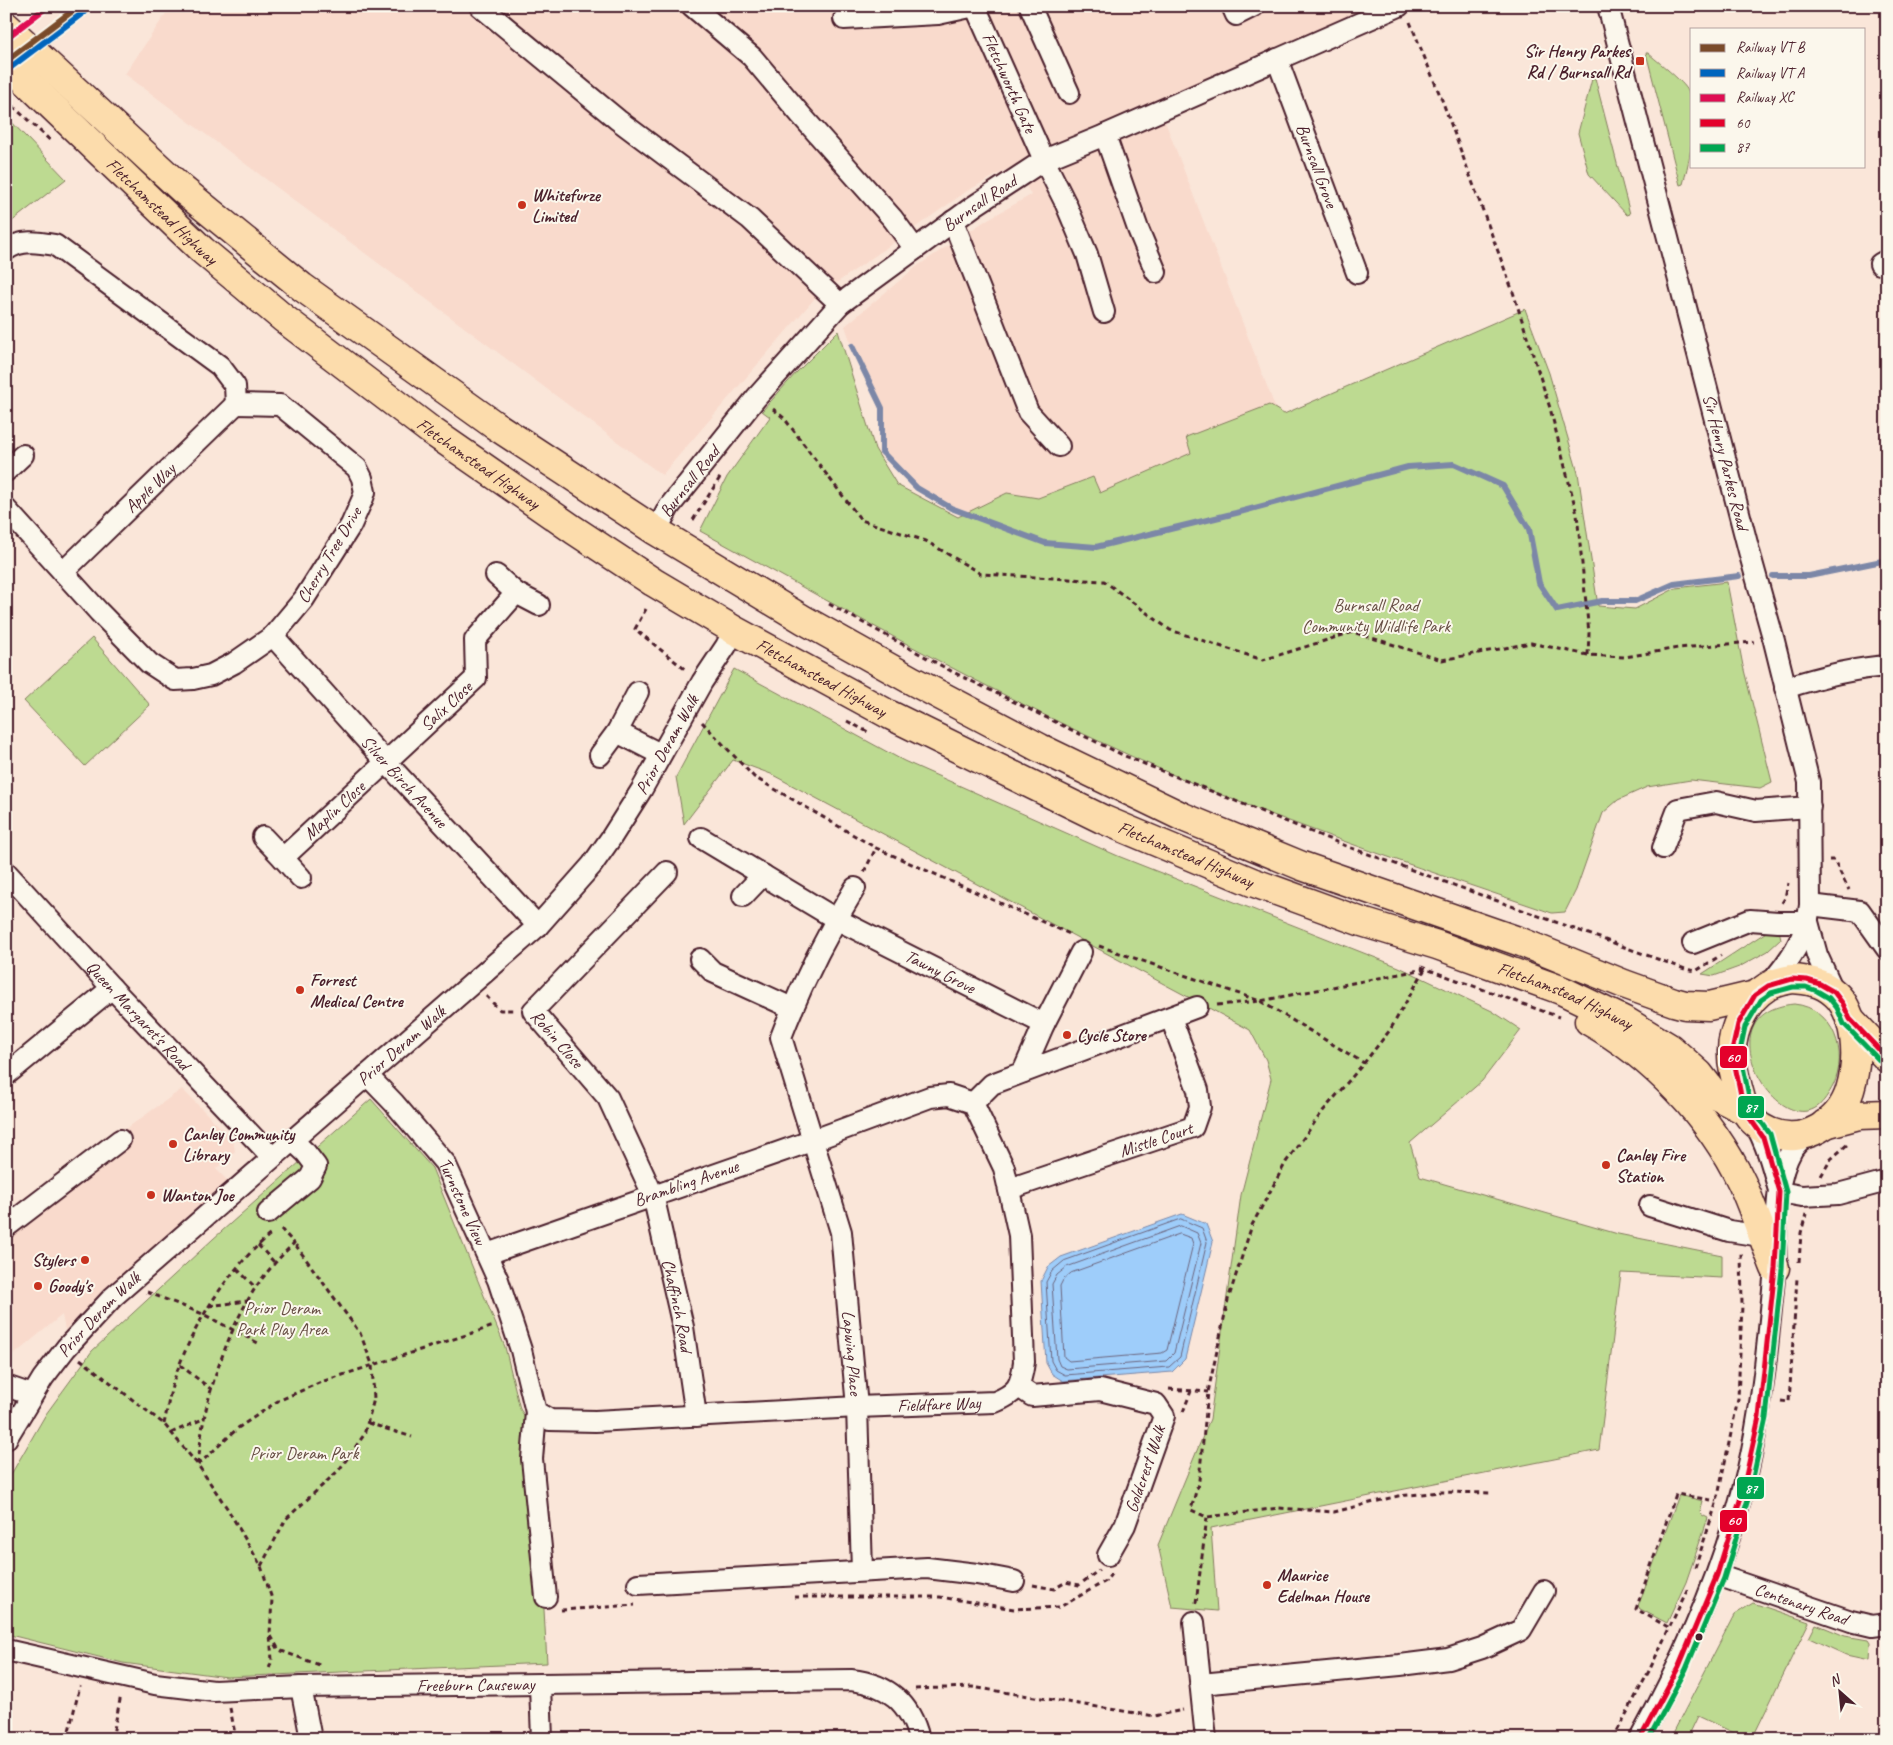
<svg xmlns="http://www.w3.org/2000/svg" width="1893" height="1745" font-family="Caveat,sans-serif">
<rect width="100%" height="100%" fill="#fae6d9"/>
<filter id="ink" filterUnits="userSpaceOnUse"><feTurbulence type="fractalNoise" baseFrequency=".02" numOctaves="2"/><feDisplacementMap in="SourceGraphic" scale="10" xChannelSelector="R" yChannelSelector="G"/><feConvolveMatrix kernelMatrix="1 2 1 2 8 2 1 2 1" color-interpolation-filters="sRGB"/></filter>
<g filter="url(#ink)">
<path fill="#f9dacc" d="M 171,6 L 1399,6 L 1161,111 L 1277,412 L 1186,437 L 1191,453 L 1100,493 L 1093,477 L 1038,498 L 1007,493 L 965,513 L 951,508 L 917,488 L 882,452 L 882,408 L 852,346 L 845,326 L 916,267 L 988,219 L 1031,195 L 1015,165 L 967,191 L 815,298 L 662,475 L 125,74 Z
M 182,1089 L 233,1140 L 235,1151 L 216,1169 L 228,1181 L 120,1276 L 65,1330 L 62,1315 L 16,1353 L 6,1359 L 6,1214 Z"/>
<path fill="#bdda91" stroke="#847c5e" d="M 1646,53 L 1648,53 C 1657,61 1684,82 1688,91 C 1699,117 1690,159 1683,184 L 1680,185 Z
M 1595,78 L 1630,214 L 1627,215 L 1589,174 L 1578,133 L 1592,79 Z
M 6,116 L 66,179 L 6,226 Z
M 1525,309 L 1549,373 L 1578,473 L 1598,606 L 1635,609 L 1676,588 L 1727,582 L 1743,666 L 1772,782 L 1760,788 L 1691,780 L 1647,787 L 1618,800 L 1603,813 L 1576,890 L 1565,912 L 1552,913 C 1434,873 1317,834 1202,787 C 1029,715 865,621 700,531 L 727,477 L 770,417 L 762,411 L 796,373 L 838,331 L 875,449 L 897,485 L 958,517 L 1007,493 L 1038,498 L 1093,477 L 1100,493 L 1191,453 L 1186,437 L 1269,405 L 1284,414 Z
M 92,638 L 150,705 L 85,766 L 24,701 Z
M 734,669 L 904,761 L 1118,856 L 1399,967 L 1492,1011 L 1521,1030 L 1482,1081 L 1410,1143 L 1420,1177 L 1618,1234 L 1722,1255 L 1722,1278 L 1621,1273 L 1599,1450 L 1211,1528 L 1217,1611 L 1172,1607 L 1158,1545 L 1210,1419 L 1241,1195 L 1271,1079 L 1266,1060 L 1250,1030 L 771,774 L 733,760 L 684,824 L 676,777 Z
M 1774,927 L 1779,930 L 1781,939 L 1768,951 L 1739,967 L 1714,976 L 1702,974 Z
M 1794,1004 C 1834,1008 1849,1053 1833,1086 C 1829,1093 1824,1102 1817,1107 C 1774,1136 1703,1012 1794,1004 Z
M 371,1099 L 432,1168 L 505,1347 L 520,1409 L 534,1431 L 547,1663 L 227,1677 L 123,1663 L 6,1634 L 6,1483 L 46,1414 L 92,1351 L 213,1239 Z
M 1679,1495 L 1703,1501 L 1700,1512 L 1702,1515 L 1708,1518 L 1686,1582 L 1667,1623 L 1640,1609 L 1638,1606 Z
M 1753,1603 L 1809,1622 L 1752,1739 L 1747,1739 L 1698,1716 L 1687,1739 L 1670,1739 L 1734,1615 Z
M 1816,1624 L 1845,1636 L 1868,1640 L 1870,1643 L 1869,1660 L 1846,1655 L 1809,1638 Z"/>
<path fill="#9ecdfa" stroke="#7c87a7" d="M 1182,1214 L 1206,1224 L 1213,1242 L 1185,1359 L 1172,1372 L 1063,1381 L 1052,1374 L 1046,1363 L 1041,1281 L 1048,1267 L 1061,1257 Z"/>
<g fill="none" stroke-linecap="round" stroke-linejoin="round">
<path stroke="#6c657e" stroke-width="1" d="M 1181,1219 L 1202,1228 L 1207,1242 L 1180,1357 L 1169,1367 L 1065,1375 L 1056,1370 L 1051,1361 L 1046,1282 L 1052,1271 L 1064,1261 Z
M 1181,1226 L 1197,1233 L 1201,1243 L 1174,1353 L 1166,1361 L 1067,1369 L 1060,1366 L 1057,1359 L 1052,1284 L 1057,1275 L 1067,1267 Z
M 1180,1234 L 1191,1238 L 1193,1244 L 1167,1350 L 1162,1353 L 1069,1361 L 1064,1357 L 1060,1286 L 1063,1280 L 1071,1273 Z"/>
<path stroke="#7c87a7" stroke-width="6" d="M 852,346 L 882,408 L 882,452 L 917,488 L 951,508 L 1045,543 L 1096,547 L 1236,513 L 1408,467 L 1454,464 L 1503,486 L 1529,529 L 1539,583 L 1557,610 L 1602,601 L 1635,601 L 1674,584 L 1739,576
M 1773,576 L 1809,576 L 1887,560"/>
<defs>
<g id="minor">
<path d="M 480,6 L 618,120 L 750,219 L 840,304"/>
<path d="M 692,6 L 752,57 L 800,114 L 893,219 L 915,249"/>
<path id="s1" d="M 975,6 L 1044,160 L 1065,202 L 1087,254 L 1104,312"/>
<path d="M 1030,6 L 1069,93"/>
<path d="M 1232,6 L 1236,15 L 1254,6"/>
<path id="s2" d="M 1608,6 L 1750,555 L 1774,641 L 1809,782 L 1810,905 C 1807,937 1789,962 1768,986"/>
<path d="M 844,19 L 938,14 L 975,6"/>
<path id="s3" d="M 1277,59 L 1357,273"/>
<path d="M 1105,135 L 1138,229 L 1156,272"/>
<path d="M 953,221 L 1028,412 L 1059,446"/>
<path d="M 6,250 C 21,239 38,242 55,245 L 220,366 L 235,386 L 236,404 L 280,405 L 357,468 L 362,478 L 365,492 L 363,498 L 351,525 L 304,599 L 273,636 L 234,663 L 211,675 L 193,679 L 175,680 L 149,663 L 99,612 L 6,509"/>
<path d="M 1880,264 L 1887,260"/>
<path d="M 6,471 L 23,455"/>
<path id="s4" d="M 656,531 L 669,507 L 756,398 L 840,304 L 974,206 L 1044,160 L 1105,135 L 1399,6"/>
<path id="s5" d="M 63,572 L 236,404"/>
<path d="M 516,593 L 539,605"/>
<path id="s6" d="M 273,636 L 386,762 L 538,926"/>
<path d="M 1785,688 C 1816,678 1855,668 1887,666"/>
<path d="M 617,732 L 660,754"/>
<path d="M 600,755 L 617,732 L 638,692"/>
<path id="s7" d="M 263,837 L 283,858 L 476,678 L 475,640 L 516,593 L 496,575"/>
<path id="s8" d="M 701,838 L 836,919 L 1044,1024 L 1081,952"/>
<path d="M 1663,848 L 1678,809 L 1716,802 L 1756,811 L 1810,807"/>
<path d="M 283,858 L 301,878"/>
<path id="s9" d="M 6,872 L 112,988 L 272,1157"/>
<path id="s10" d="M 667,872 L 533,1011 L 608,1098 L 653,1195 L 683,1327 L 696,1416"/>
<path id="s11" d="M 855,888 C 826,935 801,985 781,1037 L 841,1232 L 857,1407 L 862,1571"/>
<path d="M 743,896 L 763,875"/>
<path d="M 1810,905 L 1860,911 L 1887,949"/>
<path d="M 1808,922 L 1817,955 L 1834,992"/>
<path d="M 1693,943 L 1750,920 L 1778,922 L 1808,922"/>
<path d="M 700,959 L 713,972 L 792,1008"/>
<path d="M 1023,1072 L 1044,1024"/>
<path d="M 6,1075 L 112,988"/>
<path id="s12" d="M 367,1075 L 394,1103 L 445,1163 L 498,1280 L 521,1350 L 536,1412 L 550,1420 L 595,1421 L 857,1407 L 995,1402 C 1017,1393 1021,1386 1024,1362 L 1019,1235 L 1004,1168 L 973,1103 L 949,1095 L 930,1097 L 814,1140 L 487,1254"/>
<path d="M 973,1103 L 992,1084 L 1197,1007"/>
<path d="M 1754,1122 C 1766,1143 1772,1164 1778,1187"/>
<path id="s13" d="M 1009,1189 L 1193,1127 L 1200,1107 L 1198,1090 L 1171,1018"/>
<path d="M 1779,1192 L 1802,1196 L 1838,1194 L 1887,1181"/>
<path d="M 1650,1206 L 1729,1231 L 1774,1238"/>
<path d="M 268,1213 L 310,1178 L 316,1166 L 306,1153 L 292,1140"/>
<path d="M 6,1227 L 120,1140"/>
<path d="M 6,1386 L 32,1395"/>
<path d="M 1019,1387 L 1032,1396 L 1100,1390 L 1156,1404 L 1164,1416 L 1125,1525 L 1108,1555"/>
<path d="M 536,1412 L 532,1459 L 546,1597"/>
<path id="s14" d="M 6,1439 L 43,1378 L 66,1348 L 113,1297 L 538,926 L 592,865 L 611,838 L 642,789 L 702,682 L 726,646 L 734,630"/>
<path id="s15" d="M 1717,1575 L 1851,1621 L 1872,1626 L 1887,1624"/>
<path d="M 638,1584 L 927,1568 L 977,1574 L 1014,1581"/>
<path d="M 1194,1622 L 1206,1739"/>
<path id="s16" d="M 6,1650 L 155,1684 L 214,1691 L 301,1687 L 851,1680 C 888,1684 910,1702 919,1739"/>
<path d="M 1201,1684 L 1400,1665 L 1448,1659 L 1482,1648 L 1521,1630 L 1544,1591"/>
<path d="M 540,1685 L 542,1739"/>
<path d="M 301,1687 L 311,1739"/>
<path d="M 1640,1739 C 1690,1648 1732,1552 1752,1450 C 1764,1391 1769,1329 1775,1269 C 1778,1231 1772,1185 1792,1150 C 1795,1145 1800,1141 1804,1136"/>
</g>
<g id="highway">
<path d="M 6,26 L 183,190 L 302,287 L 493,424 L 656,531 L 804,620 L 913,681 L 1040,748 L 1183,817 L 1302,866 L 1521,942 L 1624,984 L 1674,1002 L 1685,1005 L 1709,1006 L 1755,995"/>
<path id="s17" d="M 6,62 L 202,250 L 283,318 L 430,430 L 574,530 L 653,582 L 734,630 L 890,715 L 1102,819 L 1252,882 L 1362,922 L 1437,945 L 1561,990 L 1627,1022 L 1670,1048 L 1699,1074 L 1715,1095 L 1744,1110"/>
<path d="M 1792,979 C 1807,980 1822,982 1834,993 C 1843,1000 1848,1012 1851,1022 C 1857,1045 1857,1067 1850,1090 C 1840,1123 1803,1146 1770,1132 C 1757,1127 1746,1116 1742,1103 C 1738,1086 1731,1068 1732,1051 C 1732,1028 1747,999 1767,987 C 1774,982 1783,981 1792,979 Z"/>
<path d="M 1850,1019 L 1887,1058"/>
<path d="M 1589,1021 C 1652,1056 1711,1117 1742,1183 C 1754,1210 1764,1240 1775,1268"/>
<path d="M 1825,1124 L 1859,1115 L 1887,1114"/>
</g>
</defs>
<use href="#minor" stroke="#4a1f2b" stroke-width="24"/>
<use href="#highway" stroke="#4a1f2b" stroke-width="31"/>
<path stroke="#4a1f2b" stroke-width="3" stroke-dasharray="5 4" stroke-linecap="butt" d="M 1410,22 L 1442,100 L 1513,292 L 1550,408 L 1577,514 L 1589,633 L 1588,655
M 6,100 L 52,142
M 773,409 L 784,418 L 861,520 L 926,541 L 981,574 L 1104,581 L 1170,630 L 1263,660 L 1353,632 L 1442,660 L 1531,643 L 1588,655 L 1625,657 L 1678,648 L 1754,642
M 693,520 L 721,476
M 829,604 L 953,672 L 1125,756 L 1346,846 L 1685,969 L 1696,971 L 1721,955
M 646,609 L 635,629 L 687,671
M 847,721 L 870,733
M 702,722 L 754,777 L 876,848 L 1072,935
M 1829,860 L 1834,860 L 1849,890
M 864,872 L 876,848
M 1782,903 L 1785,898 L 1788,883
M 1099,946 L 1260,1001 L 1364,1063
M 1421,967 L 1559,1017
M 1425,969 L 1390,1030 L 1364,1063 L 1323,1111 L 1286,1162 L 1252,1225 L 1228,1300 L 1208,1392 L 1199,1480 L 1191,1510 L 1207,1517 L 1279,1508 L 1334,1512 L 1398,1496 L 1442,1492 L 1491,1493
M 486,996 L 500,1010 L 514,1010
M 1217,1005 L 1260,1001 L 1425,969
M 1821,1176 L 1831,1159 L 1849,1143
M 258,1245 L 274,1262
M 1799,1262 L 1801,1233 L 1806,1214
M 237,1269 L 256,1288
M 147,1292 L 203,1314 L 258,1343
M 209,1306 L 247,1301
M 80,1359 L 164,1424 L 198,1465 L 227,1508 L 261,1566 L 272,1599 L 270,1634 L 272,1660 L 269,1669
M 180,1365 L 212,1390
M 1169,1389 L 1208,1392
M 1781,1401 L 1789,1402 L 1797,1278
M 1183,1412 L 1191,1391
M 368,1423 L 412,1437
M 164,1424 C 167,1411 169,1396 173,1383 C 191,1327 227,1270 272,1233
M 171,1433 L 203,1419
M 198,1464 C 200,1449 201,1434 204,1419 C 212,1378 233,1321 256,1287 C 267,1271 280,1257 294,1243 L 281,1229
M 198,1465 L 238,1428 L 278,1401 L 321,1382 L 494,1326
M 261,1566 L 286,1519 L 339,1470 L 364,1435 L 374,1399 L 372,1364 L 360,1333 L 294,1243
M 1695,1568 L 1717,1501 L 1738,1399 L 1742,1305 L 1741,1252
M 1033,1585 L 1054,1589 L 1066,1582 L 1079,1585 L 1099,1570
M 794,1597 L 940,1597 L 1014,1609 L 1060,1607 L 1106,1581 L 1111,1574
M 1196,1603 L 1207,1517
M 561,1610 L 635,1605
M 1668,1627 L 1636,1609 L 1676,1494 L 1717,1501
M 271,1636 L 279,1650 L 322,1666
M 915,1689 L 972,1687 L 1154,1716 L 1183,1710
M 230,1708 L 236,1739
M 67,1739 L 80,1686
M 112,1739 L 121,1695
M 1613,1739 L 1649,1671 L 1688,1588"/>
<use href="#minor" stroke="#fbf7ec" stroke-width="20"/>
<use href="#highway" stroke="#fcdcac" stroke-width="28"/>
<defs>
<path id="bus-1" d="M 1640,1739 L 1679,1666 L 1717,1575 L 1742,1494 L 1759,1417 L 1775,1268 L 1779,1192 L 1763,1137 L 1744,1110 L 1732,1051 L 1738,1024 L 1755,995 L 1768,986 L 1792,979 L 1807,980 L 1820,984 L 1834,992 L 1843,1004 L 1850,1019 L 1887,1058"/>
<path id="bus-2" d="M 1649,1739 L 1686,1669 L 1724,1578 L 1749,1496 L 1766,1418 L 1782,1269 L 1786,1192 L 1770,1134 L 1751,1107 L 1740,1051 L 1745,1027 L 1761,1000 L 1771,993 L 1793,987 L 1806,987 L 1817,991 L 1829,998 L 1837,1008 L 1844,1024 L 1882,1063"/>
</defs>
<use href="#bus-1" stroke="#fbf7ec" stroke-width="9"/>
<use href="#bus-2" stroke="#fbf7ec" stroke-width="9"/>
<use href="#bus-1" stroke="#e4002b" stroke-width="5"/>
<use href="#bus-2" stroke="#00a651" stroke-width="5"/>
<defs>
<path id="rail-1" d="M 6,61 L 79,6"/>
<path id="rail-2" d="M 11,67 L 84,12"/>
<path id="rail-3" d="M 6,38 L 48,6"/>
</defs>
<use href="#rail-1" stroke="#fbf7ec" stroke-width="10"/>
<use href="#rail-2" stroke="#fbf7ec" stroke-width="10"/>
<use href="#rail-3" stroke="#fbf7ec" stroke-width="10"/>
<use href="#rail-1" stroke="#7a4b2a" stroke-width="6"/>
<use href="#rail-2" stroke="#0065bd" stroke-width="6"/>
<use href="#rail-3" stroke="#df0d52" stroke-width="6"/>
</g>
</g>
<g fill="#c8321e" stroke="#fbf7ec" stroke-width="2">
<rect x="1635" y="56" width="10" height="10" rx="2.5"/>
<circle cx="522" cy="205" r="5"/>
<circle cx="300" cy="990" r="5"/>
<circle cx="1067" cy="1035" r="5"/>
<circle cx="173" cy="1144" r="5"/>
<circle cx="1606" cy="1165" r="5"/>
<circle cx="151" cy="1195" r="5"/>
<circle cx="85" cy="1260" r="5"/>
<circle cx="38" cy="1286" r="5"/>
<circle cx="1267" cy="1585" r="5"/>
</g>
<circle fill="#4a1f2b" stroke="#fbf7ec" stroke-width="2" cx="1699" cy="1637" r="4.5"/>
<g text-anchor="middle" stroke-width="4" stroke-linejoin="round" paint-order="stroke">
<g font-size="18" font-weight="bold" fill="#4a1f2b" stroke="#fbf7ec" text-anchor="start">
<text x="1630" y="57" text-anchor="end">Sir Henry Parkes<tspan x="1630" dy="21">Rd / Burnsall Rd</tspan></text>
<text x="532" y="201">Whitefurze<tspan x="532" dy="21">Limited</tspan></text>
<text x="310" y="986">Forrest<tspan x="310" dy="21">Medical Centre</tspan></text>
<text x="1077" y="1041">Cycle Store</text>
<text x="183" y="1140">Canley Community<tspan x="183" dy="21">Library</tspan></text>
<text x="1616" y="1161">Canley Fire<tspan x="1616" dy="21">Station</tspan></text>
<text x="161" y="1201">Wanton Joe</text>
<text x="75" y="1266" text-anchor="end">Stylers</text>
<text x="48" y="1292">Goody's</text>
<text x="1277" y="1581">Maurice<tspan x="1277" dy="21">Edelman House</tspan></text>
</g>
<g font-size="18" fill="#4a1f2b" stroke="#fbf7ec">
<text dy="6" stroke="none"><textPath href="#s1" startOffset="84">Fletchworth Gate</textPath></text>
<text dy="6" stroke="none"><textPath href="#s3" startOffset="114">Burnsall Grove</textPath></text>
<text dy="6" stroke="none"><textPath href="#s4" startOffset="465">Burnsall Road</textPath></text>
<text dy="6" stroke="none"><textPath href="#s17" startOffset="216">Fletchamstead Highway</textPath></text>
<text dy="6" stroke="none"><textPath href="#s2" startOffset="471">Sir Henry Parkes Road</textPath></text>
<text dy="6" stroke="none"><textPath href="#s17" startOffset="621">Fletchamstead Highway</textPath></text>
<text dy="6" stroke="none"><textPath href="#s4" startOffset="60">Burnsall Road</textPath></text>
<text dy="6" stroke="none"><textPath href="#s5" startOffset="121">Apple Way</textPath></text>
<text transform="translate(329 555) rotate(-59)" y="6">Cherry Tree Drive</text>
<text dy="6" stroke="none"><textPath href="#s17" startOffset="1026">Fletchamstead Highway</textPath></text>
<text dy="6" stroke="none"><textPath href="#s7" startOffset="252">Salix Close</textPath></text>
<text dy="6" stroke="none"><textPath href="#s14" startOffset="966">Prior Deram Walk</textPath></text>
<text dy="6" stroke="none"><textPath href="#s6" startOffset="196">Silver Birch Avenue</textPath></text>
<text dy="6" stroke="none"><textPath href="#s7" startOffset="99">Maplin Close</textPath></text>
<text dy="6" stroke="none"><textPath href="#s17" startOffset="1431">Fletchamstead Highway</textPath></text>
<text dy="6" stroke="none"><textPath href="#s8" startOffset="274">Tawny Grove</textPath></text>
<text dy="6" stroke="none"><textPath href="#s17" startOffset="1836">Fletchamstead Highway</textPath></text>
<text dy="6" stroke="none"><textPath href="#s9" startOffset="195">Queen Margaret's Road</textPath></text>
<text dy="6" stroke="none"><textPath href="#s10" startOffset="230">Robin Close</textPath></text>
<text dy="6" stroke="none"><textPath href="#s14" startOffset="561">Prior Deram Walk</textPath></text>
<text dy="6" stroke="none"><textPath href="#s13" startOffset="155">Mistle Court</textPath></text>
<text transform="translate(686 1183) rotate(-19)" y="6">Brambling Avenue</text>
<text dy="6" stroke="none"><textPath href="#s12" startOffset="160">Turnstone View</textPath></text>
<text dy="6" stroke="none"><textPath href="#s10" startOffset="528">Chaffinch Road</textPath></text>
<text dy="6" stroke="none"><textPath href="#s14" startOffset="156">Prior Deram Walk</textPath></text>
<text dy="6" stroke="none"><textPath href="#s11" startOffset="492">Lapwing Place</textPath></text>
<text dy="6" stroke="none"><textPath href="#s12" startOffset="789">Fieldfare Way</textPath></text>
<text transform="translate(1145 1469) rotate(-71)" y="6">Goldcrest Walk</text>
<text dy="6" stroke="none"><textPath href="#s15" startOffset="89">Centenary Road</textPath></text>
<text dy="6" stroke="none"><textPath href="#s16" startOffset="474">Freeburn Causeway</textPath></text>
</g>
<g font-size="18" fill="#674e44" stroke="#fbf7ec">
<text x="1376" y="611">Burnsall Road<tspan x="1376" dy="21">Community Wildlife Park</tspan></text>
<text x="282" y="1314">Prior Deram<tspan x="282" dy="21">Park Play Area</tspan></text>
<text x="304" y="1459">Prior Deram Park</text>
</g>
</g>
<g stroke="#fbf7ec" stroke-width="2">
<rect x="1719" y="1045" width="29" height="24" rx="5" fill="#e4002b"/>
<rect x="1737" y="1095" width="28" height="24" rx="5" fill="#00a651"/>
<rect x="1736" y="1476" width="29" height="24" rx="5" fill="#00a651"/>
<rect x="1719" y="1509" width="29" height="24" rx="5" fill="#e4002b"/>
</g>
<g font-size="14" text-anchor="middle" font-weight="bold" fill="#fff">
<text x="1733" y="1062">60</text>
<text x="1751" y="1112">87</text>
<text x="1751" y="1493">87</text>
<text x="1734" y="1525">60</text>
</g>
<rect width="1893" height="1745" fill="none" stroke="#fbf7ec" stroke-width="25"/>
<rect x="12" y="12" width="1868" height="1720" fill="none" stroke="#4a1f2b" stroke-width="2" filter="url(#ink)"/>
<rect x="1690" y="28" width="175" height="140" fill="#fbf7ec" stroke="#b4a19f"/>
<rect x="1700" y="44" width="25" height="8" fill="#7a4b2a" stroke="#b4a19f"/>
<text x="1736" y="52" font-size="15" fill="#4a1f2b">Railway VT B</text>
<rect x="1700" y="69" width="25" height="8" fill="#0065bd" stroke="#b4a19f"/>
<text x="1736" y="78" font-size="15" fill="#4a1f2b">Railway VT A</text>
<rect x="1700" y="94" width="25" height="8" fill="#df0d52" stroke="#b4a19f"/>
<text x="1736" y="102" font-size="15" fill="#4a1f2b">Railway XC</text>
<rect x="1700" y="119" width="25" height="8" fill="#e4002b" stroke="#b4a19f"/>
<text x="1736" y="128" font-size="15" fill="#4a1f2b">60</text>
<rect x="1700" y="144" width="25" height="8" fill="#00a651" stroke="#b4a19f"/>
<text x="1736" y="152" font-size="15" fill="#4a1f2b">87</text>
<g transform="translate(1840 1692) rotate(333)" stroke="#fbf7ec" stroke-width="4" paint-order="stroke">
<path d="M0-4L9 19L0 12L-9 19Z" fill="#4a1f2b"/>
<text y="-8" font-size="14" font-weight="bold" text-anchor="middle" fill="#4a1f2b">N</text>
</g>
</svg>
